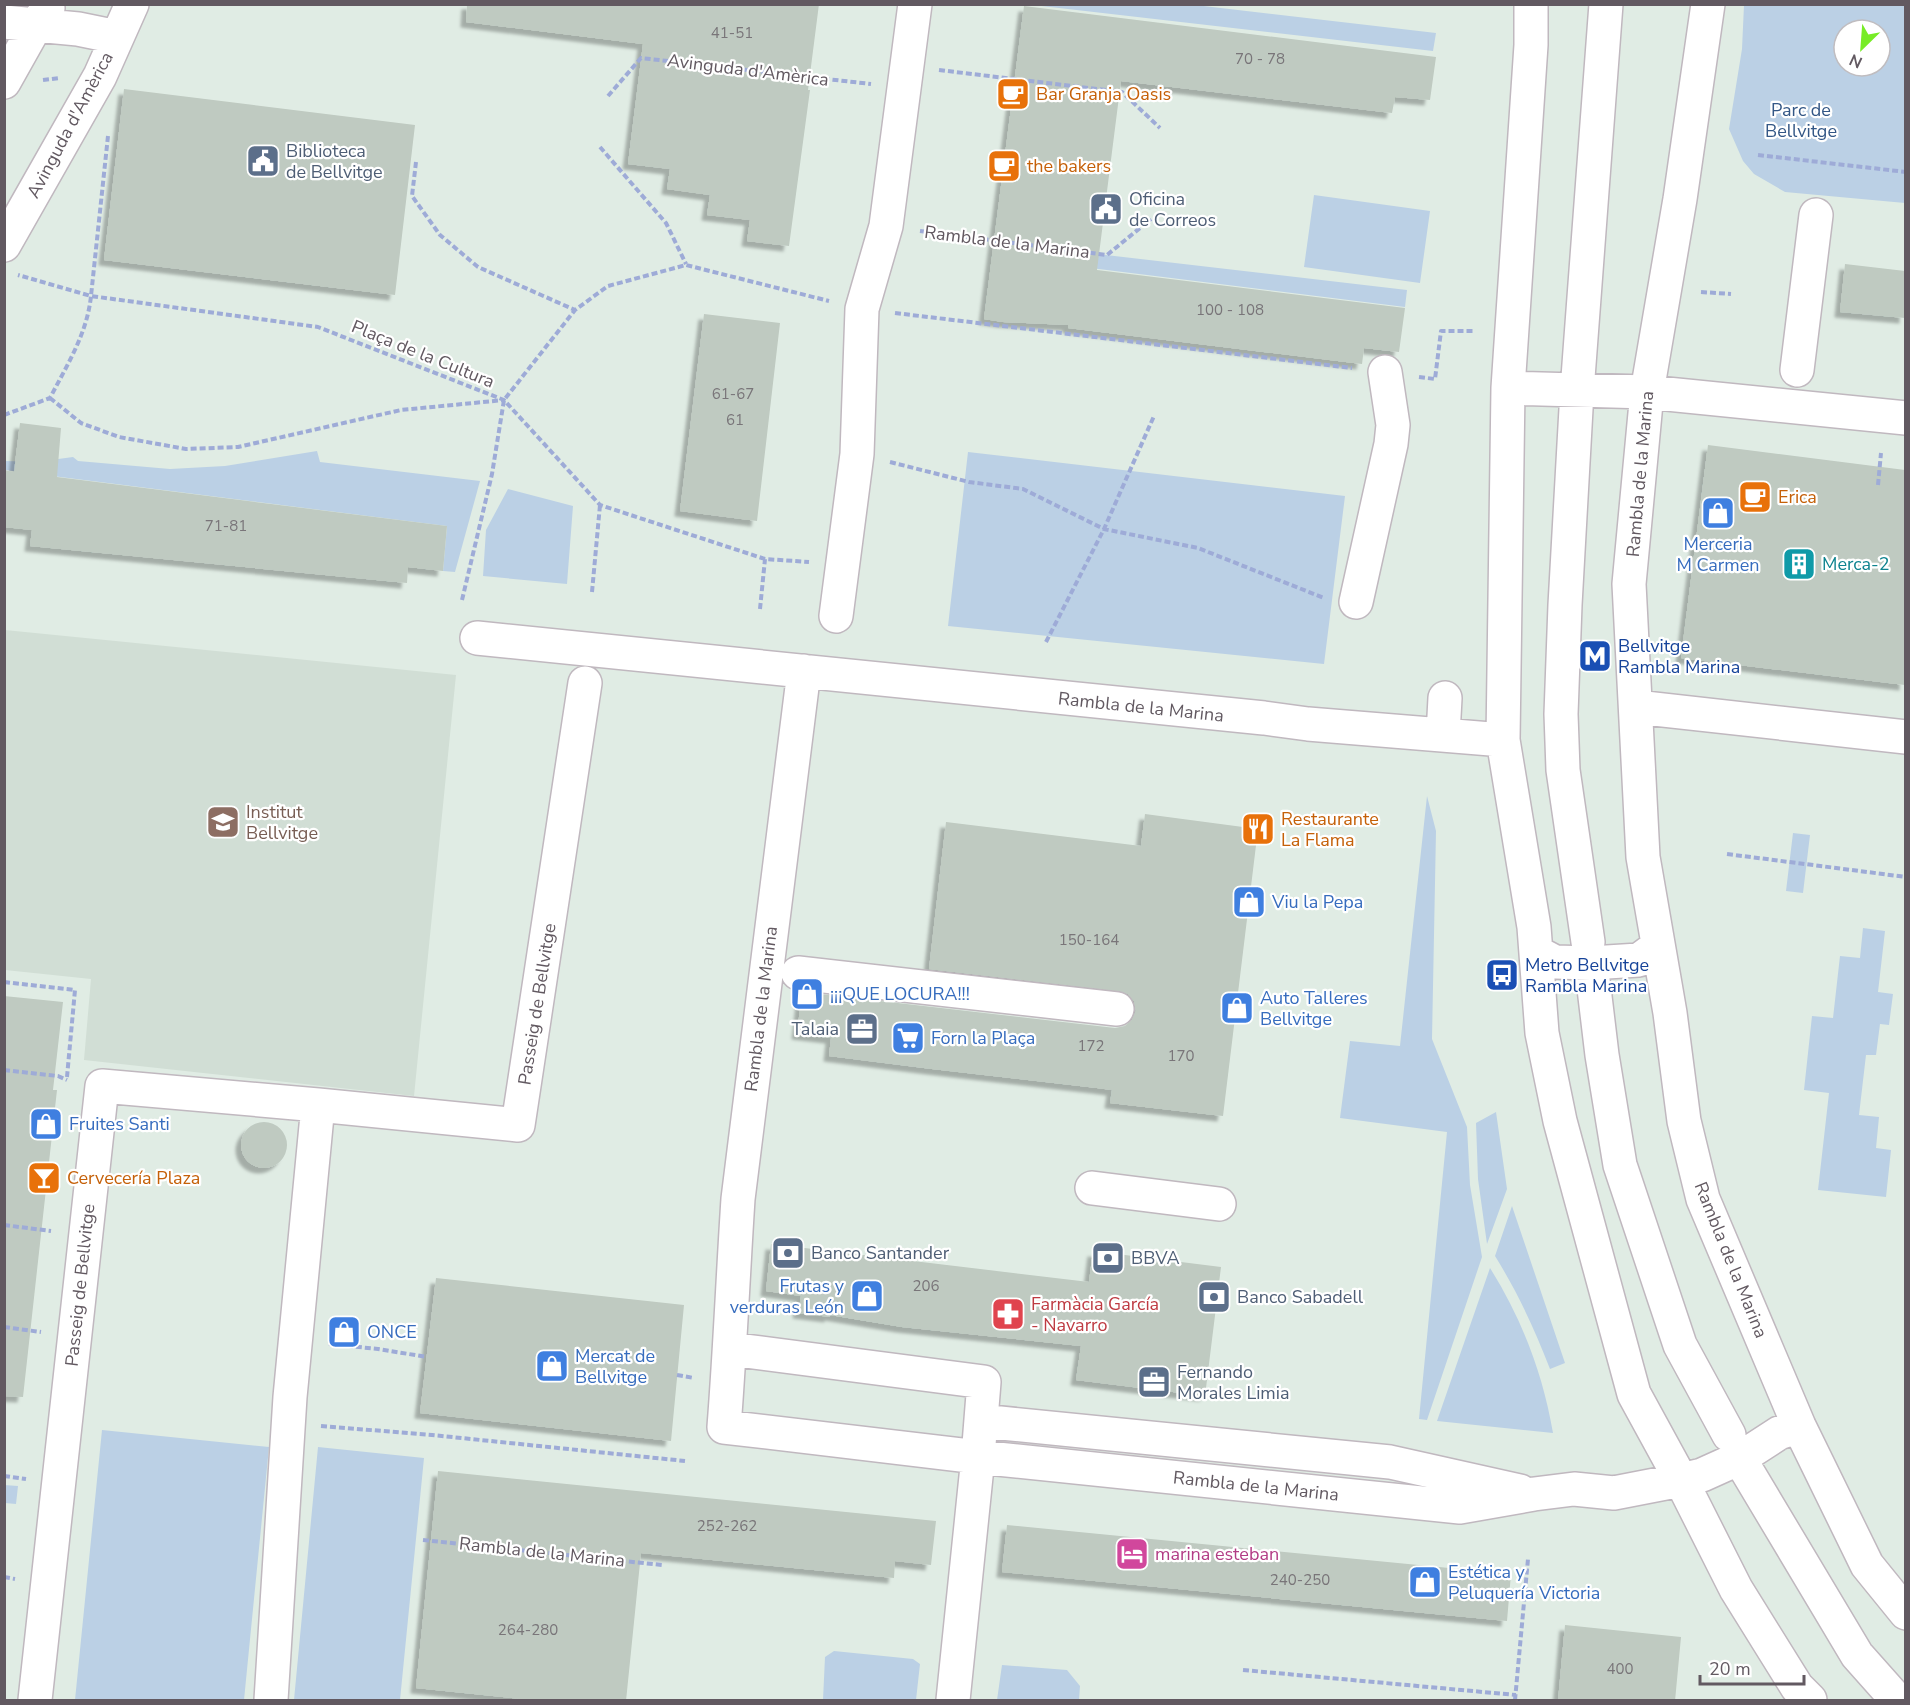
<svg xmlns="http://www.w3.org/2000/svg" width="1910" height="1705" font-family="'Nunito Sans',sans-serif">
<defs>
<filter id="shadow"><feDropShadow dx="-5.5" dy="5.5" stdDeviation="1.5" flood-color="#0004"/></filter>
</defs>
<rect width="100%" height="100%" fill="#e0ece4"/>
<path fill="#d1ded5" d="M 5,630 L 456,675 L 414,1096 L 84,1060 L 91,979 L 5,970 Z"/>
<path fill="#bbd0e5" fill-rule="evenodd" d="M 1033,5 L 1195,5 L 1436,33 L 1433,51 Z
M 1744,5 L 1905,5 L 1905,203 L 1785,192 L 1754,174 L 1743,161 L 1729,129 L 1742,49 ZM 1844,30 L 1880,30 L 1880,66 L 1844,66 Z
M 1314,195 L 1430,211 L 1420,283 L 1304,267 Z
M 994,242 L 1407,290 L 1405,307 L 993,256 Z
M 317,451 L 320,462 L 480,481 L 455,572 L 443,571 L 447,526 L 5,470 L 5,461 L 36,462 L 73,457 L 78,461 L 170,469 L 225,466 Z
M 968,452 L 1345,496 L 1324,664 L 948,626 Z
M 508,489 L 573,506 L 567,584 L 483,576 L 486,530 Z
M 1427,796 L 1436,831 L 1432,1039 L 1467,1127 L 1470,1185 L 1482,1257 L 1427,1420 L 1419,1419 L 1447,1132 L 1340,1118 L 1350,1041 L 1400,1046 Z
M 1793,833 L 1810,835 L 1803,893 L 1786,891 Z
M 1863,928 L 1885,931 L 1878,992 L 1893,994 L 1889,1025 L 1880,1024 L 1876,1055 L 1866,1055 L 1859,1115 L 1879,1117 L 1876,1148 L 1891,1150 L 1886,1197 L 1818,1190 L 1829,1093 L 1804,1090 L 1812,1016 L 1833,1018 L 1840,956 L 1860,958 Z
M 1496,1112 L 1507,1189 L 1487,1244 L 1478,1179 L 1476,1123 Z
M 1512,1206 L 1565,1363 L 1550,1369 C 1534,1328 1518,1293 1495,1256 Z
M 1490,1268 C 1522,1319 1543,1374 1553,1433 L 1437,1421 Z
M 102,1430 L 269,1447 L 244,1700 L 75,1700 Z
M 318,1447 L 424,1458 L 400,1700 L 294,1700 Z
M 4,1485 L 18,1486 L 16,1504 L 5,1503 Z
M 834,1651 L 913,1659 L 920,1664 L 916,1700 L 823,1700 L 825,1657 Z
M 1002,1665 L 1067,1670 L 1080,1686 L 1079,1700 L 997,1700 Z"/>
<path fill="#bfcac1" filter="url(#shadow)" d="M 467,4 L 819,4 L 808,90 L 810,90 L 789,246 L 747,241 L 750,220 L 707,215 L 710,195 L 667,189 L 670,169 L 628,164 L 643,44 L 466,22 Z
M 1024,6 L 1436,57 L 1430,100 L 1395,97 L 1392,113 L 1121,81 L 1097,270 L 1405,308 L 1399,352 L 1364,348 L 1362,364 L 1068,328 L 1068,325 L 1003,322 L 984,319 Z
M 124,89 L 415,125 L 395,295 L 104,260 Z
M 1845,264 L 1905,271 L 1905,318 L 1840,312 Z
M 704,314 L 780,323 L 757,521 L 680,511 Z
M 20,423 L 61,428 L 57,477 L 447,526 L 443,571 L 408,567 L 407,583 L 30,546 L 32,530 L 4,527 L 4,470 L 14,472 Z
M 1708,445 L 1905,470 L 1905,685 L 1681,658 Z
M 1145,814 L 1258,829 L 1223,1116 L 1110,1103 L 1112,1090 L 1097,1088 L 932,1069 L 829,1056 L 831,1038 L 797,1034 L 802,992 L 1115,1028 L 1125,1026 L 1132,1020 L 1136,1011 L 1134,1001 L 1128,994 L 1120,991 L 929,969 L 946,822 L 1141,846 Z
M 4,996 L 63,1002 L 53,1090 L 57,1090 L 23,1397 L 4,1396 Z
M241 1145a23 23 0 1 1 46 0a23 23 0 1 1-46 0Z
M 771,1244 L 1089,1282 L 1093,1251 L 1221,1267 L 1205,1396 L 1076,1380 L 1081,1346 L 902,1327 L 830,1315 L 830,1317 L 798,1313 L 801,1296 L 766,1291 Z
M 436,1278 L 684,1305 L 671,1441 L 420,1413 Z
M 438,1471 L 936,1521 L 931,1565 L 895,1561 L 894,1578 L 641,1553 L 626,1701 L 540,1701 L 416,1688 Z
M 1007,1525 L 1511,1574 L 1507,1621 L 1002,1572 Z
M 1565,1625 L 1681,1637 L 1675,1701 L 1558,1701 Z"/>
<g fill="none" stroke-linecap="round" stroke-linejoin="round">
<defs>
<path id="minor" d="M 1531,4 L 1531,45 L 1508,388 L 1503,740 L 1534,927 L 1542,1033 L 1560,1121 L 1634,1394 L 1681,1480 L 1736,1589 L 1797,1687 L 1810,1700
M 1708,4 L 1680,199 L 1647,392 L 1629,584 L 1643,857 L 1670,1013 L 1684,1121 L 1703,1199 L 1799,1426 L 1867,1565 L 1906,1613
M 4,22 L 78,29 L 117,37
M 4,82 L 36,25 L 48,8
M 4,245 L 100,76 L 132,4
M 1797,370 L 1816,215
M 1508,388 L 1647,392 L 1906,418
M 1356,602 L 1391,444 L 1393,425 L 1385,372
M 836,616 L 857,454 L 862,309 L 886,226 L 915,4
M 477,638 C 739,664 1001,693 1264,718 L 1308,724 L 1503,740
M 804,671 L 738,1199 C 733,1275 730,1351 724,1427 L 978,1457 L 1460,1507 L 1534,1494 L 1574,1489 L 1614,1493 L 1681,1480 L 1702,1475 L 1742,1457 L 1779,1433 L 1799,1426
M 1636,707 L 1906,737
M 1443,735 L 1445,698
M 1588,942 L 1563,770 L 1561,714 L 1565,605 L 1577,391 L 1606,4
M 1536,952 L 1555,962 L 1591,963 L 1639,960 L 1658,946
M 798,973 L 1117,1009
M 1593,980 L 1602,1055 L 1620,1165 L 1680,1345 L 1729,1435
M 1092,1188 L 1219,1204
M 730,1349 L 984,1382 L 978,1457 L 953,1700
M 981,1421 L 1390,1462 L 1520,1491
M 1747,1471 L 1857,1655 L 1897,1700
M 35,1700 L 102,1086 L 318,1105
M 271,1700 L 290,1397 L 318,1105 L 518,1125 L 585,683"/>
</defs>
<use href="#minor" stroke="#c0b8bf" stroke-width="36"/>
<path stroke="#9eabd7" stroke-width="4" stroke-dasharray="6 3" stroke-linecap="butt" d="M 939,70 L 1122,92 L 1160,128
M 43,80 L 60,78
M 608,96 L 641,58 L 871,84
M 108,136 L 91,296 L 318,327 L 504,400 L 600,505 L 765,559 L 809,562
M 600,147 L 666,223 L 686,264
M 1758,155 L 1906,172
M 416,162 L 412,196 L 440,235 L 478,267 L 575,310 L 608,286 L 686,265 L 829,301
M 920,231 L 1107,255 L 1151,219
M 1701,292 L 1731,294
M 895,313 L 1352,368
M 1419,377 L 1435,379 L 1441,331 L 1475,331
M 50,398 L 81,423 L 119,437 L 186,449 L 238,447 L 401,410 L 504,400
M 4,415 L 50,398 C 67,365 87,334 91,296 L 18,275
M 890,462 L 969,482 L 1023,489 L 1104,529 L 1198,548 L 1324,598
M 1878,485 L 1881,453
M 592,592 L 600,505
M 462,600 L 492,474 L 504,400 L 575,310
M 760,609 L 765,559
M 1046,642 L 1104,529 L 1154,416
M 1727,854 L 1906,877
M 4,982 L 75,990 L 67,1077
M 4,1070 L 58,1076 L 67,1080
M 4,1225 L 51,1231
M 4,1327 L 41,1332
M 329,1344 L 378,1349 L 427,1357
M 677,1375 L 694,1378
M 321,1426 L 432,1435 L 685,1461
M 4,1476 L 26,1479
M 423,1540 L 662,1565
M 4,1577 L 15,1579
M 1243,1670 L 1516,1695
M 1515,1700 L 1528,1559"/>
<use href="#minor" stroke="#fff" stroke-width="33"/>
</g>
<defs>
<symbol id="cafe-square" viewBox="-11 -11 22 22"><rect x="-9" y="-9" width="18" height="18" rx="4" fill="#e8710a" stroke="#fff"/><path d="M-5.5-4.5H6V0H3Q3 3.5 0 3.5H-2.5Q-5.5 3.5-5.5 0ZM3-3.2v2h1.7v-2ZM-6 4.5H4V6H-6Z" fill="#fff"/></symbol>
<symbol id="civic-square" viewBox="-11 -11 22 22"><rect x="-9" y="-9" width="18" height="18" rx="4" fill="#5c6f8a" stroke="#fff"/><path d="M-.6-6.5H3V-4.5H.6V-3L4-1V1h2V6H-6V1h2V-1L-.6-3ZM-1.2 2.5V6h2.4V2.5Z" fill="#fff"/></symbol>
<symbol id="shop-square" viewBox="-11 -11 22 22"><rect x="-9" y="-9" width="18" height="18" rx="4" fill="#3f7fe0" stroke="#fff"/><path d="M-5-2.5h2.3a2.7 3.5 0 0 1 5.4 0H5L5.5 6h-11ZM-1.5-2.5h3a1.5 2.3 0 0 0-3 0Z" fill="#fff"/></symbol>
<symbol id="building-square" viewBox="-11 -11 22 22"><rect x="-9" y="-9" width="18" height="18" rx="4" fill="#0f9aa8" stroke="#fff"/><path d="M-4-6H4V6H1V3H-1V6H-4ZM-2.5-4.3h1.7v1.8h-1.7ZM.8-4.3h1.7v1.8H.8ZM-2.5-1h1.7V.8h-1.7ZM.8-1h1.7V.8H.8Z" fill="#fff"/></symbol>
<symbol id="metro-square" viewBox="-11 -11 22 22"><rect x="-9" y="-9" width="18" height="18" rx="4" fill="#1a4fb4" stroke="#fff"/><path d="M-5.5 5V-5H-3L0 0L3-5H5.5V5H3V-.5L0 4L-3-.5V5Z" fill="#fff"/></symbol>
<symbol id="school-square" viewBox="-11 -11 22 22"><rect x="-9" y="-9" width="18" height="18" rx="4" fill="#8d6e63" stroke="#fff"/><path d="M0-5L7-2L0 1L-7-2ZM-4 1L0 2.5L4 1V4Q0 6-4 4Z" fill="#fff"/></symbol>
<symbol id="restaurant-square" viewBox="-11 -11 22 22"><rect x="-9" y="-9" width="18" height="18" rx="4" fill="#e8710a" stroke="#fff"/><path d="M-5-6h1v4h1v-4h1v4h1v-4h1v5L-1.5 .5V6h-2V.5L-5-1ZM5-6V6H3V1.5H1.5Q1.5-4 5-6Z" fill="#fff"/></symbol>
<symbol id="bus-square" viewBox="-11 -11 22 22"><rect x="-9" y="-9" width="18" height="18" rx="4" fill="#1a4fb4" stroke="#fff"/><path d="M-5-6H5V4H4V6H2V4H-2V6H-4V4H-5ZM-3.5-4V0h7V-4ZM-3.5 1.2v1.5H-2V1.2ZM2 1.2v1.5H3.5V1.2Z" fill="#fff"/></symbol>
<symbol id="office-square" viewBox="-11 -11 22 22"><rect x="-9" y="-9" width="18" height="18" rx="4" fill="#5c6f8a" stroke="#fff"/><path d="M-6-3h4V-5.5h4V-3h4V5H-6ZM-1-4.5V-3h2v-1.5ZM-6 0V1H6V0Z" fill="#fff"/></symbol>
<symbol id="supermarket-square" viewBox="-11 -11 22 22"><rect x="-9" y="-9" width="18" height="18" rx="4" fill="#3f7fe0" stroke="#fff"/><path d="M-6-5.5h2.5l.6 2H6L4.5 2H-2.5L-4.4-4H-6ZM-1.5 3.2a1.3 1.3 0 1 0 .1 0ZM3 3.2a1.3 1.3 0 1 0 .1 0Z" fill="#fff"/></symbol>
<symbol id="bar-square" viewBox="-11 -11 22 22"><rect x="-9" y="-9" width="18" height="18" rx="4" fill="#e8710a" stroke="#fff"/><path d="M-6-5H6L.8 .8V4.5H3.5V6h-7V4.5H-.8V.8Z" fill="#fff"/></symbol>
<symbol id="bank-square" viewBox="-11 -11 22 22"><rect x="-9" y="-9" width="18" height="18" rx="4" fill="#5c6f8a" stroke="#fff"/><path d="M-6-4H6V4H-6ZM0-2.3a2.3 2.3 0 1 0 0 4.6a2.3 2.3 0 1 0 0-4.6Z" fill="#fff"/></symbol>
<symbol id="pharmacy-square" viewBox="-11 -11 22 22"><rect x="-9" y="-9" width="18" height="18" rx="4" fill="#e0444e" stroke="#fff"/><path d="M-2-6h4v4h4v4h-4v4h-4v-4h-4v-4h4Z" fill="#fff"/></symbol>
<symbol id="hotel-square" viewBox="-11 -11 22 22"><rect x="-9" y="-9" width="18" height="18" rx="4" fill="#d1479c" stroke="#fff"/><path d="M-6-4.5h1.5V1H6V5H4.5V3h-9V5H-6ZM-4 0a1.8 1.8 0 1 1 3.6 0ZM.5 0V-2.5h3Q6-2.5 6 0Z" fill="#fff"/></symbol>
</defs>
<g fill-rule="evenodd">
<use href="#cafe-square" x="994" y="75" width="38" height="38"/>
<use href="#civic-square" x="244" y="142" width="38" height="38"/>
<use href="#cafe-square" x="985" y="147" width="38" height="38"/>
<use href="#civic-square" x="1087" y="190" width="38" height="38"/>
<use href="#cafe-square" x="1736" y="478" width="38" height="38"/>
<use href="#shop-square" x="1699" y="494" width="38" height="38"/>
<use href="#building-square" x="1780" y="545" width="38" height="38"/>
<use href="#metro-square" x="1576" y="637" width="38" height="38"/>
<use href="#school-square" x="204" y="803" width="38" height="38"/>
<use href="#restaurant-square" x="1239" y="810" width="38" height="38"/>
<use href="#shop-square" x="1230" y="883" width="38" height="38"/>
<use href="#bus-square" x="1483" y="956" width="38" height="38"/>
<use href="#shop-square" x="788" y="975" width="38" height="38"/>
<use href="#shop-square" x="1218" y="989" width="38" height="38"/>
<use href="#office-square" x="843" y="1010" width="38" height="38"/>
<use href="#supermarket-square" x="889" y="1019" width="38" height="38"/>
<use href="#shop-square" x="27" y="1105" width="38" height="38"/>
<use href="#bar-square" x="25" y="1159" width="38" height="38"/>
<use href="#bank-square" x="769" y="1234" width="38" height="38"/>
<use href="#bank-square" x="1089" y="1239" width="38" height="38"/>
<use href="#shop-square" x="848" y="1277" width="38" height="38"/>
<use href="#bank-square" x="1195" y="1278" width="38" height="38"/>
<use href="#pharmacy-square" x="989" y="1295" width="38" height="38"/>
<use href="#shop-square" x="325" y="1313" width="38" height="38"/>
<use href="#shop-square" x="533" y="1347" width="38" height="38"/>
<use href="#office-square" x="1135" y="1363" width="38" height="38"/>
<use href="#hotel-square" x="1113" y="1535" width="38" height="38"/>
<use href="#shop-square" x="1406" y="1563" width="38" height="38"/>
</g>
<g text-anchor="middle" stroke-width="4.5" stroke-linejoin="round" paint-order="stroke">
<g font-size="15" fill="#797579">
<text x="732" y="38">41-51</text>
<text x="1260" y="64">70 - 78</text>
<text x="1230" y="315">100 - 108</text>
<text x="733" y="399">61-67</text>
<text x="735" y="425">61</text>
<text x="226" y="531">71-81</text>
<text x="1089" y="945">150-164</text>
<text x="1091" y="1051">172</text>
<text x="1181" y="1061">170</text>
<text x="926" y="1291">206</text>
<text x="727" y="1531">252-262</text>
<text x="1300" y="1585">240-250</text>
<text x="528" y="1635">264-280</text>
<text x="1620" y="1674">400</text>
</g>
<g font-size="18" fill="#625961" stroke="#fff">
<text transform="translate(748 70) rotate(7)" y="6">Avinguda d'Amèrica</text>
<text transform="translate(70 125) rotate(-62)" y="6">Avinguda d'Amèrica</text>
<text transform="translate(1007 242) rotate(7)" y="6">Rambla de la Marina</text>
<text transform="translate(423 354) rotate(22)" y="6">Plaça de la Cultura</text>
<text transform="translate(1640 474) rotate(-85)" y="6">Rambla de la Marina</text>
<text transform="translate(1141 707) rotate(6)" y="6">Rambla de la Marina</text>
<text transform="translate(537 1004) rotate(-81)" y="6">Passeig de Bellvitge</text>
<text transform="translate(761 1009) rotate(-83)" y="6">Rambla de la Marina</text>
<text transform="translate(1731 1260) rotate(68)" y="6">Rambla de la Marina</text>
<text transform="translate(80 1285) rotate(-84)" y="6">Passeig de Bellvitge</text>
<text transform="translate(1256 1486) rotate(6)" y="6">Rambla de la Marina</text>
<text transform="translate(542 1552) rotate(6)" y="6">Rambla de la Marina</text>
</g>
<g font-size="18" fill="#c56008" stroke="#fff" text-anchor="start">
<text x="1036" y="100">Bar Granja Oasis</text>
<text x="1027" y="172">the bakers</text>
<text x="1778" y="503">Erica</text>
<text x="1281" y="825">Restaurante<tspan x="1281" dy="21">La Flama</tspan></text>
<text x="67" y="1184">Cervecería Plaza</text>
</g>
<g font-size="18" fill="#335786" stroke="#fff">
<text x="1801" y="116">Parc de<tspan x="1801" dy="21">Bellvitge</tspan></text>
</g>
<g font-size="18" fill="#4e5e75" stroke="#fff" text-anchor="start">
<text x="286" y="157">Biblioteca<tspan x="286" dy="21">de Bellvitge</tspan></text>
<text x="1129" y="205">Oficina<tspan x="1129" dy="21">de Correos</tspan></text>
<text x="839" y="1035" text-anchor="end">Talaia</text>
<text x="811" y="1259">Banco Santander</text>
<text x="1131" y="1264">BBVA</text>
<text x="1237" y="1303">Banco Sabadell</text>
<text x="1177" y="1378">Fernando<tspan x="1177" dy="21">Morales Limia</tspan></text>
</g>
<g font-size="18" fill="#366cbe" stroke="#fff" text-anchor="start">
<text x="1718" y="550" text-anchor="middle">Merceria<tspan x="1718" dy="21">M Carmen</tspan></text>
<text x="1272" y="908">Viu la Pepa</text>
<text x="830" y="1000">¡¡¡QUE LOCURA!!!</text>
<text x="1260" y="1004">Auto Talleres<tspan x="1260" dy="21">Bellvitge</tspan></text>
<text x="931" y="1044">Forn la Plaça</text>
<text x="69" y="1130">Fruites Santi</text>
<text x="844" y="1292" text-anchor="end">Frutas y<tspan x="844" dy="21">verduras León</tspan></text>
<text x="367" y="1338">ONCE</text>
<text x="575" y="1362">Mercat de<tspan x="575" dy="21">Bellvitge</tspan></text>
<text x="1448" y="1578">Estética y<tspan x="1448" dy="21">Peluquería Victoria</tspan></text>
</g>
<g font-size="18" fill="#0d838f" stroke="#fff" text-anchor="start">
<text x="1822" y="570">Merca-2</text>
</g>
<g font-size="18" fill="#164399" stroke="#fff" text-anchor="start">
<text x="1618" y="652">Bellvitge<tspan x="1618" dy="21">Rambla Marina</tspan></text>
<text x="1525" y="971">Metro Bellvitge<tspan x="1525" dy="21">Rambla Marina</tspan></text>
</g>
<g font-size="18" fill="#785e54" stroke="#fff" text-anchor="start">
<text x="246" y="818">Institut<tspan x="246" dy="21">Bellvitge</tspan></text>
</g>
<g font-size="18" fill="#be3a42" stroke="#fff" text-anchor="start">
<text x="1031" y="1310">Farmàcia García<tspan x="1031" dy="21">- Navarro</tspan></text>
</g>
<g font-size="18" fill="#b23c85" stroke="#fff" text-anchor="start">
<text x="1155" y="1560">marina esteban</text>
</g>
</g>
<rect width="1910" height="1705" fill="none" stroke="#625961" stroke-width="12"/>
<g transform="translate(1862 48) rotate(205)"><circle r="28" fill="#ffffff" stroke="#c0bdc0" stroke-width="1.5"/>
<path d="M0-4.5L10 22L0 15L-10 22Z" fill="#77ec26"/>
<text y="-9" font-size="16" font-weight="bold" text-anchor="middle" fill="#625961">N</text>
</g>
<path d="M1700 1675v9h104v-9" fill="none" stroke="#625961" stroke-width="3"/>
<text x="1709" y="1675" font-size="18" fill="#625961" stroke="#ffffff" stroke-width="4.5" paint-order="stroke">20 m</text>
</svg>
